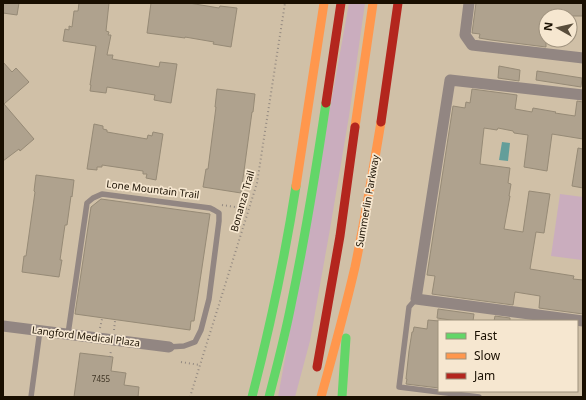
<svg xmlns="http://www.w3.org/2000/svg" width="586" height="400" font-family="'Noto Sans',sans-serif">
<rect width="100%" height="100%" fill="#d0c0a7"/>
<path fill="#caadbe" d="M 349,3 L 365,3 L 349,116 L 330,229 L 310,341 L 295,397 L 278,397 Z
M 560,194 L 583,197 L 583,252 L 582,260 L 551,256 Z"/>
<path fill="#639e9a" d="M 502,142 L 510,143 L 508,161 L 499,160 Z"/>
<path fill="#afa28e" stroke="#968a76" d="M 3,3 L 19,3 L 17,15 L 3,13 Z
M 79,3 L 109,3 L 106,31 L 109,32 L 108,35 L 111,35 L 107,55 L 113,55 L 112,59 L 159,67 L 160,62 L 177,64 L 171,103 L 154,100 L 155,95 L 107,87 L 106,93 L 90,91 L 91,85 L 90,85 L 96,46 L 63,41 L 65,29 L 69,30 L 69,26 L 72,27 L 74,11 L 78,11 Z
M 151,3 L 189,3 L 219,8 L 220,6 L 237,8 L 231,47 L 213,44 L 214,42 L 185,37 L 185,38 L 147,33 Z
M 476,3 L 583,3 L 583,16 L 546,16 L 546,47 L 491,40 L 479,38 L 480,34 L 472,33 Z
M 3,62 L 12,72 L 16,68 L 29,82 L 4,104 L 34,139 L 20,151 L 19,149 L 3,161 Z
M 499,66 L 520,70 L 519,81 L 498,78 Z
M 537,71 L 582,78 L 581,87 L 536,80 Z
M 217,89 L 255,94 L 253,112 L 252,112 L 241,193 L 203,187 L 206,169 L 208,169 L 216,107 L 215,107 Z
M 472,89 L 517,95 L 515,109 L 532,112 L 533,108 L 556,112 L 555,113 L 575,116 L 577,101 L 583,102 L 583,139 L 552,134 L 547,171 L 524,167 L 528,135 L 514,133 L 513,131 L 498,128 L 497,130 L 484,128 L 480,164 L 510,168 L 508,183 L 511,184 L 509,196 L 510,196 L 504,229 L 523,232 L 529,191 L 550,194 L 544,233 L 536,232 L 530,269 L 574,276 L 573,279 L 583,280 L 583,314 L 539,308 L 540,296 L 515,292 L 513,305 L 432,294 L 435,276 L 427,275 L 453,106 L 465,108 L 466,102 L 470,103 Z
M 94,124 L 103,126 L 103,129 L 107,130 L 107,132 L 147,139 L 148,135 L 152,136 L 153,132 L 163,134 L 156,180 L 146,178 L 147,174 L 143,174 L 143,171 L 102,165 L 102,167 L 97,167 L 97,170 L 87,169 Z
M 578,148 L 583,149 L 583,188 L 572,186 Z
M 36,175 L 74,180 L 72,197 L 71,196 L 67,225 L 65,225 L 60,260 L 62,260 L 59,277 L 22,272 L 24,256 L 26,256 L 35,192 L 34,191 Z
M 101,199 L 210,214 L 194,321 L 191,321 L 190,330 L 75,314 L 91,207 Z
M 438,309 L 474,314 L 473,321 L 457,321 L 437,318 Z
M 495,316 L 510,318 L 510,321 L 494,321 Z
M 428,320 L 439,321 L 439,388 L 406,384 L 407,379 L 406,379 L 409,351 L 412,332 L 413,332 L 414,327 L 427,329 Z
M 80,353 L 113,357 L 111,371 L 126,373 L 124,385 L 139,387 L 138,397 L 74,397 Z"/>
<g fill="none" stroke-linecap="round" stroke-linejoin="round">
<path stroke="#948a82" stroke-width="2" stroke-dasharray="1 3" stroke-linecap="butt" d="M 222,205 L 249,209
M 100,328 L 102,319
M 114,330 L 115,321
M 110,357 L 111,350
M 181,362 L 200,365
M 190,397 L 257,183 L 285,3"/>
<path stroke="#928682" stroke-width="5.5" d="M 416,299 L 409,307 L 399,387 L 479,397
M 68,334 L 87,203 L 93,198 L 102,194 L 210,208 L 214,210 L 219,213 L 219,221 L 209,299 L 201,330 L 195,342 L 184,346 L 169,347
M 31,397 L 40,330"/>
<path stroke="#928682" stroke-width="11" d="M 469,3 L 465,35 L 472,45 L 583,58
M 583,95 L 450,80 L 416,299 L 583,321
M 3,326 L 169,347"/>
<path stroke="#63d668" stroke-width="9" d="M 252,397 C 270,327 285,257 296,186
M 269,397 C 277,366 285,336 291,305 C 305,238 316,170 326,103
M 342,397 L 346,338"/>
<path stroke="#ff974d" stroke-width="9" d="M 355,127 L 373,3
M 296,186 L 324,3
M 321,397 C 333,354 345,310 355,267 C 365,219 373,170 381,122"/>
<path stroke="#b3261e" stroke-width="9" d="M 326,103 L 341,3
M 381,122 L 398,3
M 317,367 L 340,236 L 355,127"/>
</g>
<g text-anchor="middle" stroke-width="3.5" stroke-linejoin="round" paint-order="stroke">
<g font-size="8" fill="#3e3424">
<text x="101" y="382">7455</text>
</g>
<g font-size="10" fill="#190f01" stroke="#f6e7d0">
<text transform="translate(153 189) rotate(7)" y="4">Lone Mountain Trail</text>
<text transform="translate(242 201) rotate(-74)" y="4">Bonanza Trail</text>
<text transform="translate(367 201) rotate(-80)" y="4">Summerlin Parkway</text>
<text transform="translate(86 336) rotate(7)" y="4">Langford Medical Plaza</text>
</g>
</g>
<rect width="586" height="400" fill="none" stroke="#190f01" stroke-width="8"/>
<rect x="438" y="320" width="140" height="72" fill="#f6e7d0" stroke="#9e917d"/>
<rect x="446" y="333" width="20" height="6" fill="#63d668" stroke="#9e917d"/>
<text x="474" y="340" font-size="12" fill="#190f01">Fast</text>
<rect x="446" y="353" width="20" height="6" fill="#ff974d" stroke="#9e917d"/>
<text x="474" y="360" font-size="12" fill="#190f01">Slow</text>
<rect x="446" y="373" width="20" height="6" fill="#b3261e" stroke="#9e917d"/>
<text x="474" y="380" font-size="12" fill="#190f01">Jam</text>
<g transform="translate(558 28) rotate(278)"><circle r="19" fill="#f6e7d0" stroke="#9e917d"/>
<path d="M0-3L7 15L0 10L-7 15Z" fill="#594d3b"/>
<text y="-6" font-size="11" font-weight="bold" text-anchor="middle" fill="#190f01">N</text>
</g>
</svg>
